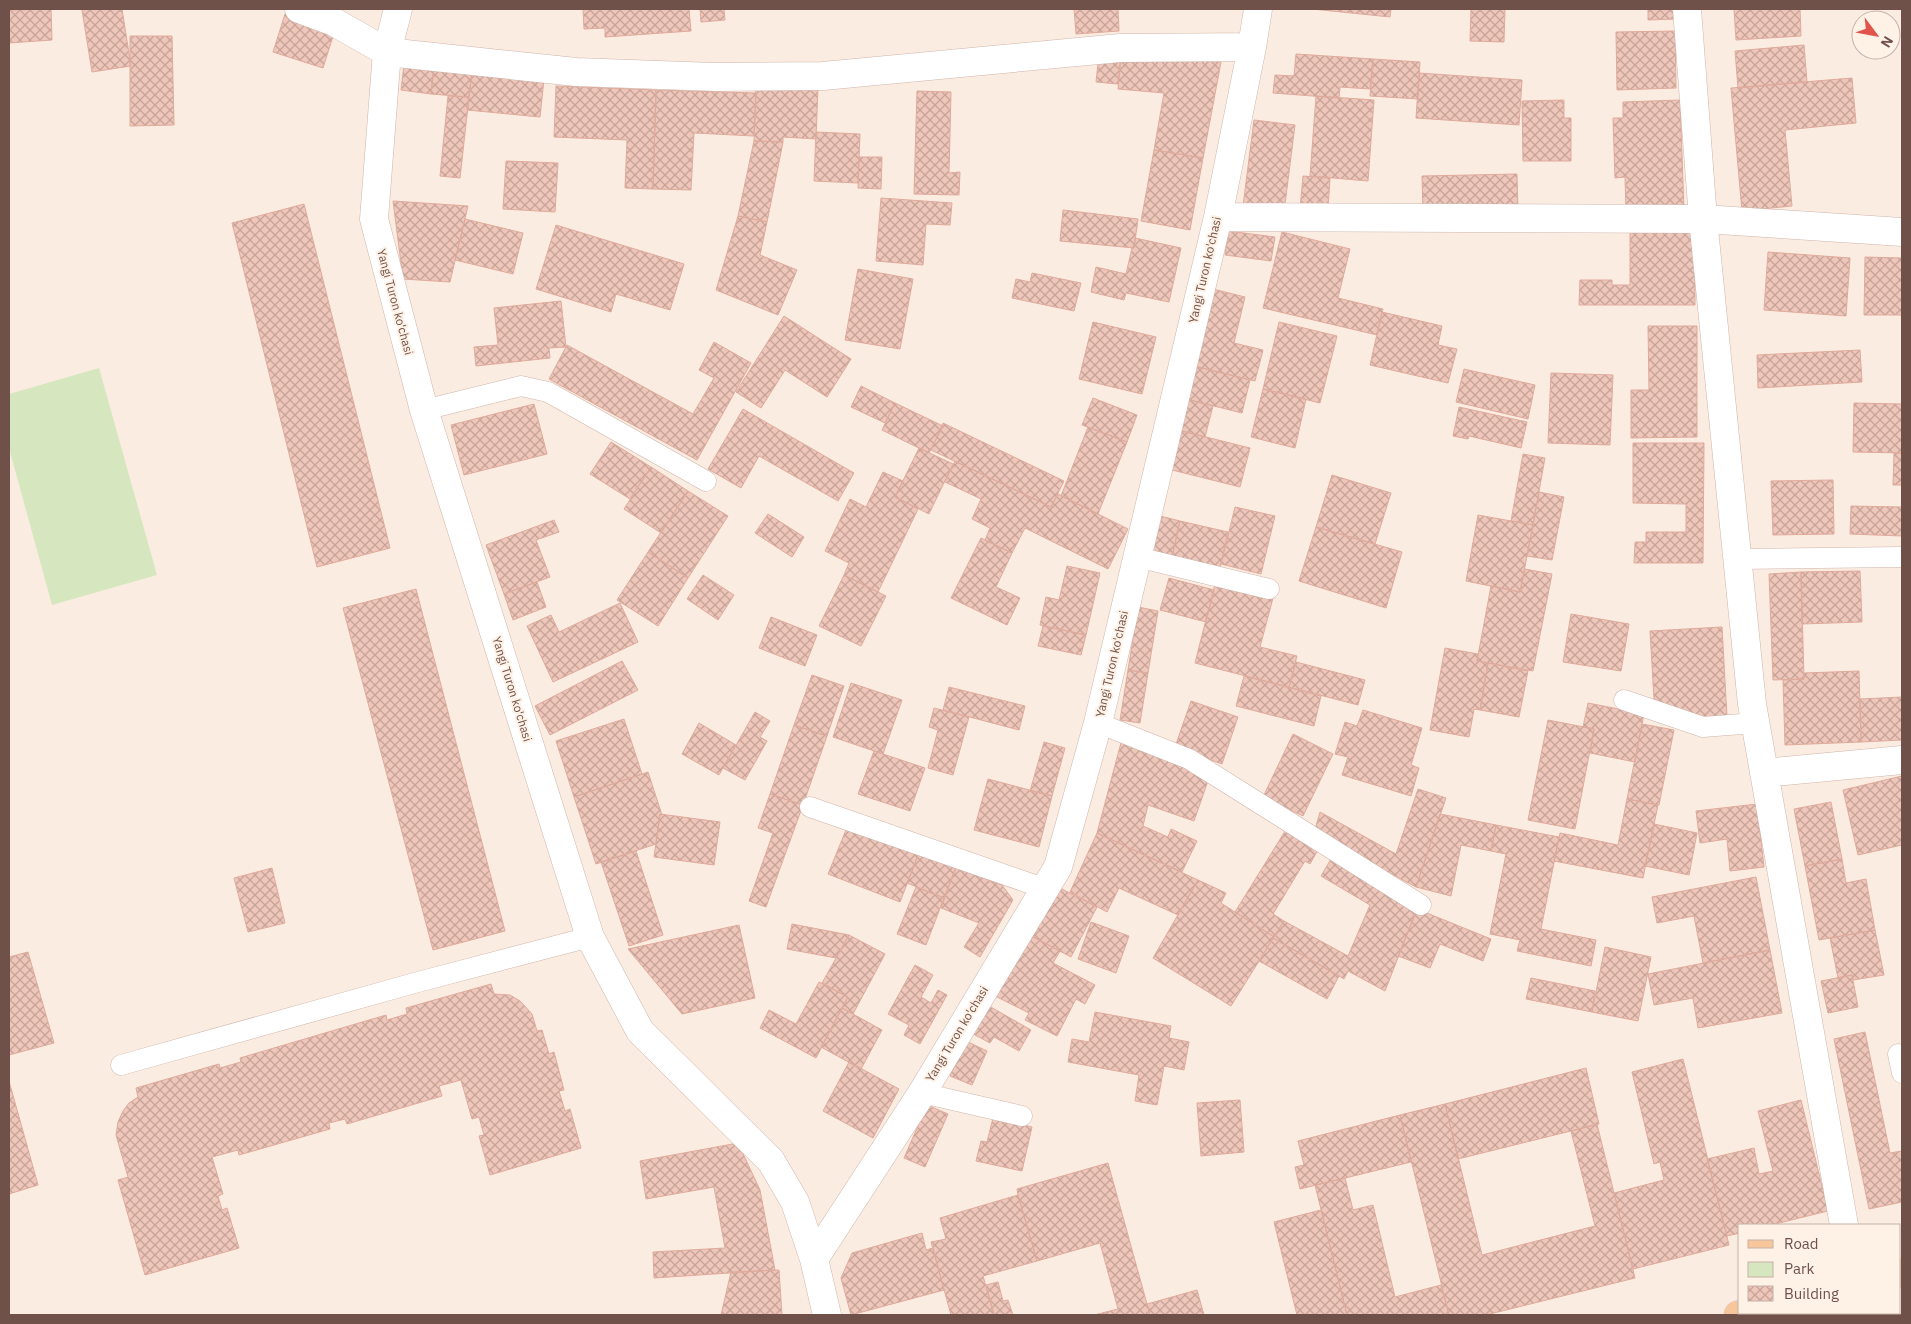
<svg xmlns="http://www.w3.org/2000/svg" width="1911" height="1324" font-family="'IBM Plex Sans',sans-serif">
<defs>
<pattern id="building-cross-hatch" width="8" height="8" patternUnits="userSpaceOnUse" patternTransform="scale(1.25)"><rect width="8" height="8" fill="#efc6ba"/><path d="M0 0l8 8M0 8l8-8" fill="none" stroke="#c6a399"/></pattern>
</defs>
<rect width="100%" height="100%" fill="#fbece1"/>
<path fill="#d6e7c0" d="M 99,368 L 157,575 L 52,605 L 9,448 L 9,394 Z"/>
<path fill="url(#building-cross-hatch)" stroke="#e0aa9b" d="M 51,9 L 52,40 L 9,43 L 9,10 Z
M 90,9 L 122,9 L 131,66 L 92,72 L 82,10 Z
M 583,9 L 689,9 L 691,31 L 605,37 L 605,28 L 584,29 Z
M 700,9 L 724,9 L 725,20 L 701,22 Z
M 1074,9 L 1118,9 L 1119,31 L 1076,34 Z
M 1312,9 L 1391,9 L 1390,17 Z
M 1471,9 L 1505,9 L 1504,42 L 1470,41 Z
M 1648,9 L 1676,9 L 1676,19 L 1648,20 Z
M 1734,9 L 1800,9 L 1801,36 L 1736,40 Z
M 285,14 L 335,30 L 323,68 L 273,52 Z
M 1675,31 L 1676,88 L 1617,90 L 1616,32 Z
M 130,36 L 172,36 L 174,125 L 130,126 Z
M 1804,45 L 1807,82 L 1738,88 L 1735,51 Z
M 1121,53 L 1221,62 L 1203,158 L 1154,150 L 1164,93 L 1118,89 Z
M 1099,54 L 1121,56 L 1118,84 L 1096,82 Z
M 1296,54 L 1373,59 L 1370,89 L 1340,87 L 1339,98 L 1273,93 L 1275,75 L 1294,76 Z
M 1373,59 L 1420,62 L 1418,99 L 1370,96 Z
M 404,64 L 434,67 L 431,94 L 401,90 Z
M 434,67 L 472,71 L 469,97 L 431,94 Z
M 472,71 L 544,79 L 540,117 L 467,110 Z
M 1419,73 L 1522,80 L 1519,125 L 1416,118 Z
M 1852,78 L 1856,123 L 1785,130 L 1792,206 L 1742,211 L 1731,88 Z
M 756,85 L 818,87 L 816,139 L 783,137 L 783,142 L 754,141 Z
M 556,86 L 656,90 L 653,189 L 625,188 L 627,140 L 554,137 Z
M 656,90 L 756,93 L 754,136 L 694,133 L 691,190 L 653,189 Z
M 917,91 L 951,92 L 949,173 L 960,172 L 959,195 L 914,194 Z
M 448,96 L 469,97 L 460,178 L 440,176 Z
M 1316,96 L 1374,100 L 1368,181 L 1310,176 Z
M 1564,100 L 1564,118 L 1571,118 L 1571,161 L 1523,161 L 1522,101 Z
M 1680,100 L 1684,210 L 1626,212 L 1625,177 L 1615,178 L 1613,118 L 1623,118 L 1623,102 Z
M 1254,120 L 1295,125 L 1284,212 L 1243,206 Z
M 816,132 L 860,134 L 858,183 L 814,181 Z
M 754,141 L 783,142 L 767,222 L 738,216 Z
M 1154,150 L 1203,158 L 1190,230 L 1141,221 Z
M 859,157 L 882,157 L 881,189 L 858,188 Z
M 506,161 L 558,163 L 555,212 L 503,209 Z
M 1517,174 L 1518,211 L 1423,213 L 1422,176 Z
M 1303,176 L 1330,178 L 1328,210 L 1300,209 Z
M 881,198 L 952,203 L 950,225 L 926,224 L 923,265 L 876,261 Z
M 393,201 L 468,206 L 450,282 L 403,279 Z
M 304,204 L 390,548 L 317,567 L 232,223 Z
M 1063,210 L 1138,219 L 1134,248 L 1060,241 Z
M 738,216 L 767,222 L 760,255 L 797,270 L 778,315 L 716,290 Z
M 465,219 L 523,233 L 513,274 L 455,260 Z
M 556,225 L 684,264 L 670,310 L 616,294 L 611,312 L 536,289 Z
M 1630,227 L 1695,227 L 1695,305 L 1579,305 L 1580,280 L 1612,280 L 1612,285 L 1630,285 Z
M 1228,231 L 1275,237 L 1271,261 L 1225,255 Z
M 1282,232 L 1350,249 L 1338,298 L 1383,309 L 1377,335 L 1263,308 Z
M 1135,238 L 1181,248 L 1169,302 L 1126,293 L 1124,300 L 1091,292 L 1096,267 L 1126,274 L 1132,248 L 1134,248 Z
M 1768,252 L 1850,258 L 1846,316 L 1764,310 Z
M 1865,257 L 1902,258 L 1902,315 L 1864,315 Z
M 858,269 L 913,279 L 900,349 L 845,340 Z
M 1032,273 L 1081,283 L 1074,311 L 1012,298 L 1016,279 L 1030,282 Z
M 1213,289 L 1245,297 L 1234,343 L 1263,350 L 1255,381 L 1194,366 Z
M 561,301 L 566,347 L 549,348 L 550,358 L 476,366 L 474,347 L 498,345 L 494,308 Z
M 1382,312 L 1442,326 L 1438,345 L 1457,349 L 1448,383 L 1370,365 Z
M 784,316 L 851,359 L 827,397 L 785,370 L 761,408 L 736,392 Z
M 1093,322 L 1156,337 L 1142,394 L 1079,379 Z
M 1279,322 L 1337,336 L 1320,403 L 1263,389 Z
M 1648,326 L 1697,326 L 1697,437 L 1631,438 L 1631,390 L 1649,390 Z
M 714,342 L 751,363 L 697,460 L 549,379 L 567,345 L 693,414 L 714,378 L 699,370 Z
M 1860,350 L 1862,382 L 1758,388 L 1757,355 Z
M 1194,366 L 1250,380 L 1242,413 L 1186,399 Z
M 1464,369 L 1535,385 L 1528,419 L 1456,402 Z
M 1551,373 L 1613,375 L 1610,445 L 1548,443 Z
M 861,386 L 895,403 L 885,423 L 851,407 Z
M 1263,389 L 1306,399 L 1295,448 L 1251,437 Z
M 1093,398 L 1137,415 L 1127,442 L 1082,425 Z
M 1186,399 L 1213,406 L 1205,437 L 1178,430 Z
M 895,403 L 943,426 L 929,453 L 882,430 Z
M 1854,403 L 1902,404 L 1902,453 L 1853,452 Z
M 534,404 L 547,454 L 464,475 L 451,425 Z
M 1459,407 L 1527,422 L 1521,448 L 1469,436 L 1468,439 L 1453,436 Z
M 743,409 L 854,473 L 838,501 L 759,456 L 741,488 L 708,469 Z
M 943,423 L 1064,481 L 1051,507 L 931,450 Z
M 1902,425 L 1902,485 L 1893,485 L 1894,453 L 1902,453 Z
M 1088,427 L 1127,442 L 1098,514 L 1061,496 Z
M 1178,430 L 1250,448 L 1240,487 L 1168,469 Z
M 611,442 L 651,467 L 630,499 L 590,474 Z
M 1633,443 L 1704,443 L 1703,563 L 1634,563 L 1635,542 L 1646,542 L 1646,532 L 1686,532 L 1686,504 L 1633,503 Z
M 919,448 L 953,464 L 929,514 L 895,497 Z
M 1523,454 L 1545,458 L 1533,525 L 1511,521 Z
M 955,461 L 1051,507 L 1058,494 L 1128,529 L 1108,569 L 1025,528 L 1012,553 L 985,540 L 990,528 L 972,519 L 981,499 L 945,482 Z
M 651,467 L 688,491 L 661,533 L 624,509 Z
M 883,472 L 903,481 L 895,497 L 918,509 L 878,592 L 844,575 L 849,563 L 825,551 L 850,499 L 866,507 Z
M 1332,475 L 1391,493 L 1375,544 L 1316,527 Z
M 1833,480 L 1834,534 L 1773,535 L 1771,481 Z
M 688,491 L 728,516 L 688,578 L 648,552 Z
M 1539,492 L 1564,497 L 1552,560 L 1527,556 Z
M 1851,506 L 1902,507 L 1902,536 L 1850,534 Z
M 1235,507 L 1275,516 L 1261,574 L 1221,564 Z
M 768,514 L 804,537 L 792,557 L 755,533 Z
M 1478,515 L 1533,525 L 1520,592 L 1466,581 Z
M 1160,516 L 1180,521 L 1171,561 L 1150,556 Z
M 554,520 L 559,532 L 536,540 L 550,577 L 504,594 L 486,545 Z
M 1180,521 L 1228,532 L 1219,572 L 1171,561 Z
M 1316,527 L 1402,552 L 1386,608 L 1299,581 Z
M 981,538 L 1012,553 L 996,587 L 1020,598 L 1007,625 L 951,598 Z
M 648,552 L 688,578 L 658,626 L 617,600 Z
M 1067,566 L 1100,573 L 1086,635 L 1040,625 L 1046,597 L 1059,600 Z
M 1525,569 L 1552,574 L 1533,671 L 1477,661 L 1491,586 L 1520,592 Z
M 1860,571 L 1862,622 L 1802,624 L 1801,572 Z
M 1801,572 L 1804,679 L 1773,680 L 1769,574 Z
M 703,575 L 734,595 L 718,620 L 687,599 Z
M 844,575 L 886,596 L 861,646 L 819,626 Z
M 1169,578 L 1214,590 L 1206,622 L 1160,610 Z
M 537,582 L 546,607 L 513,620 L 504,594 Z
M 1215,584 L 1273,598 L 1260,647 L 1297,656 L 1289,687 L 1195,663 Z
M 416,589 L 505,931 L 433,950 L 343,608 Z
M 620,603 L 638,642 L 553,682 L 527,626 L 551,615 L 559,632 Z
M 1138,607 L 1158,611 L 1148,673 L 1128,670 Z
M 1571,614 L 1629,624 L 1621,671 L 1563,662 Z
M 771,617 L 817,635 L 805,666 L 759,648 Z
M 1043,626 L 1086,635 L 1081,655 L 1038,646 Z
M 1722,627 L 1727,717 L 1696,719 L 1654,699 L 1650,631 Z
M 1445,648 L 1478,654 L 1477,661 L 1488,663 L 1480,710 L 1474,709 L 1469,737 L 1430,730 Z
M 622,661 L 638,690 L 550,735 L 535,706 Z
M 1296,662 L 1365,680 L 1358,705 L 1289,687 Z
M 1488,663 L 1528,671 L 1519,717 L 1480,710 Z
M 1128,670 L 1148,673 L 1140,723 L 1120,720 Z
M 1859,671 L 1861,742 L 1785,745 L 1783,680 L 1804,679 L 1804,673 Z
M 812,675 L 844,686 L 827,736 L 794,725 Z
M 1244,676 L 1321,696 L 1314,726 L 1236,706 Z
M 851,683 L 902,700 L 883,754 L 833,737 Z
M 949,687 L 1025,706 L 1019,730 L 943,710 Z
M 1902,697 L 1902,740 L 1861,742 L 1860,699 Z
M 1191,701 L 1238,717 L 1222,764 L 1175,747 Z
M 1588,703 L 1644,714 L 1635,762 L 1590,753 L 1594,729 L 1583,727 Z
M 934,708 L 969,717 L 953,775 L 928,768 L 938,730 L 929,727 Z
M 1363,710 L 1422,728 L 1411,765 L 1419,768 L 1411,796 L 1342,775 L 1348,757 L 1335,754 L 1345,722 L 1357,726 Z
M 755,712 L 770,721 L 760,737 L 767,741 L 745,780 L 723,768 Z
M 624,719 L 642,774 L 574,797 L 556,741 Z
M 1548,720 L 1594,729 L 1575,829 L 1528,820 Z
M 699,723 L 736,745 L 719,775 L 682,754 Z
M 1642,724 L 1674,730 L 1659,805 L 1627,799 Z
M 794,725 L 827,736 L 803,805 L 770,794 Z
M 1293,734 L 1333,754 L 1303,816 L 1263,797 Z
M 1122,739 L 1210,775 L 1194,821 L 1148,805 L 1143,826 L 1168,837 L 1171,829 L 1197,841 L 1182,872 L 1097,833 Z
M 1044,742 L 1065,748 L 1052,796 L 1030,791 Z
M 874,751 L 925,768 L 910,811 L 858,794 Z
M 648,772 L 662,815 L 660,814 L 656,844 L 596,864 L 574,797 Z
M 1902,776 L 1902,845 L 1858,855 L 1843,790 Z
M 988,779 L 1052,796 L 1039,847 L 974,830 Z
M 1418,789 L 1446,798 L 1416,887 L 1314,833 L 1320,812 L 1396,854 Z
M 770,794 L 803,805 L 766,907 L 749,901 L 773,833 L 758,828 Z
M 1627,799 L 1658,805 L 1643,878 L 1554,861 L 1560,833 L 1618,845 Z
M 1831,802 L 1842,859 L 1805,866 L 1794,809 Z
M 1757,804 L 1764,867 L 1730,871 L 1727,839 L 1700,843 L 1696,811 Z
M 660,814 L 720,822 L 714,865 L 654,857 Z
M 1440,814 L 1496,825 L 1491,851 L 1461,845 L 1451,896 L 1416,887 Z
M 1654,824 L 1697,833 L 1689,875 L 1645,866 Z
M 848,825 L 919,853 L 900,902 L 828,874 Z
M 1496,825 L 1559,837 L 1541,929 L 1596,940 L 1591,966 L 1517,951 L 1520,940 L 1490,934 L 1506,854 L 1491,851 Z
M 1287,828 L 1319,848 L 1310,864 L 1305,861 L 1273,914 L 1284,921 L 1274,937 L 1235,912 Z
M 1097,833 L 1198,880 L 1178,915 L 1119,888 L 1107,912 L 1070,892 Z
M 636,851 L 663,935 L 629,946 L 601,862 Z
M 919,853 L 956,867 L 944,898 L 907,883 Z
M 1331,859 L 1417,909 L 1385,991 L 1348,971 L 1344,979 L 1273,938 L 1284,921 L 1348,956 L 1370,905 L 1321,876 Z
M 1842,859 L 1846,883 L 1866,879 L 1875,930 L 1819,940 L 1805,866 Z
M 956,867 L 1002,885 L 1013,900 L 980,957 L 964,947 L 979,923 L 941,908 Z
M 272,868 L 285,923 L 248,932 L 234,878 Z
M 1756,877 L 1770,950 L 1703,963 L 1694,916 L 1657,923 L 1652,897 Z
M 1198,880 L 1226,893 L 1221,903 L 1274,937 L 1231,1006 L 1153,958 Z
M 916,887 L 944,898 L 926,945 L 897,934 Z
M 1058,887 L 1097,907 L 1071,957 L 1033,937 Z
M 1417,909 L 1491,939 L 1483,961 L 1440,944 L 1430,968 L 1398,956 Z
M 1091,922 L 1129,936 L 1116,973 L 1078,959 Z
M 792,924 L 849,935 L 836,958 L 787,949 Z
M 739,925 L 755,998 L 682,1014 L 628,949 Z
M 1875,930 L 1884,975 L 1853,980 L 1852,975 L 1838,978 L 1830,938 Z
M 1028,934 L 1060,951 L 1053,963 L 1095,985 L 1085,1004 L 1076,999 L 1057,1036 L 1025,1020 L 1029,1013 L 995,996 Z
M 849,935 L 885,954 L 853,1014 L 842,1008 L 848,997 L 822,983 Z
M 1273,938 L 1339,976 L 1327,999 L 1259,961 Z
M 1605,947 L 1651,957 L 1638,1021 L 1592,1012 Z
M 1770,950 L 1782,1013 L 1698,1028 L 1693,998 L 1654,1005 L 1648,974 Z
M 28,952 L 54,1043 L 9,1055 L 9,957 Z
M 915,965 L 933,975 L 921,997 L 931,1003 L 938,990 L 947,995 L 920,1044 L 904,1035 L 909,1025 L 888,1014 Z
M 1852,975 L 1858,1007 L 1828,1013 L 1821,981 Z
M 1531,978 L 1595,991 L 1592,1012 L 1526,999 Z
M 819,982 L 848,997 L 816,1058 L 760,1028 L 769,1010 L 796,1024 Z
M 491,984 L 494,994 L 510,995 L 520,1001 L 532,1014 L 537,1031 L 542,1030 L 549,1054 L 554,1052 L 564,1090 L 559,1091 L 565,1111 L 570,1109 L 581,1148 L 490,1175 L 479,1136 L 484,1135 L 479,1117 L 472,1119 L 461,1080 L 439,1086 L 442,1096 L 347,1124 L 345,1119 L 329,1123 L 330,1129 L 239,1155 L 238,1150 L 212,1157 L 223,1194 L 218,1196 L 222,1210 L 227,1208 L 239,1248 L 145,1275 L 118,1180 L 128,1177 L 116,1135 L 118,1122 L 123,1111 L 129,1103 L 138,1097 L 136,1088 L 219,1064 L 220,1068 L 241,1062 L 240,1058 L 386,1015 L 387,1020 L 407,1014 L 406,1008 Z
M 982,1002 L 1031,1030 L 1019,1051 L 994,1037 L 990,1043 L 966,1030 Z
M 842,1008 L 882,1030 L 861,1069 L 821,1047 Z
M 1095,1012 L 1171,1026 L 1169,1038 L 1189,1042 L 1184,1070 L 1164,1066 L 1157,1105 L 1135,1101 L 1139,1075 L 1068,1062 L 1072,1039 L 1089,1042 Z
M 1865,1032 L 1890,1153 L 1902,1151 L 1902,1202 L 1869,1209 L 1834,1039 Z
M 966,1041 L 987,1051 L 972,1085 L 950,1076 Z
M 1683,1059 L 1729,1245 L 1633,1269 L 1614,1193 L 1664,1180 L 1660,1162 L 1654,1164 L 1632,1072 Z
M 849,1062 L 899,1089 L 873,1138 L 823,1111 Z
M 1586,1068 L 1599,1124 L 1458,1159 L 1445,1104 Z
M 9,1081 L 38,1185 L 9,1194 Z
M 1240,1100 L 1244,1152 L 1201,1156 L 1197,1103 Z
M 1801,1100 L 1828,1211 L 1771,1225 L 1740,1225 L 1740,1233 L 1727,1236 L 1707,1159 L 1754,1148 L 1759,1174 L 1773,1171 L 1758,1111 Z
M 1445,1104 L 1482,1255 L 1595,1226 L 1571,1131 L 1597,1124 L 1635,1278 L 1486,1315 L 1449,1315 L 1400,1115 Z
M 927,1105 L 948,1114 L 925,1167 L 904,1158 Z
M 1400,1115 L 1411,1162 L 1300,1189 L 1295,1167 L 1304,1165 L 1298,1141 Z
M 993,1118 L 1032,1127 L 1022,1171 L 976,1161 L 981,1141 L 987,1142 Z
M 738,1143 L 760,1190 L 775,1270 L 654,1278 L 653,1252 L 725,1248 L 714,1187 L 646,1199 L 640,1161 Z
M 1108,1163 L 1147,1304 L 1150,1315 L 1094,1315 L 1118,1309 L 1100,1243 L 1037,1261 L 1018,1195 L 1017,1189 Z
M 1345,1178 L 1353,1210 L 1373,1205 L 1395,1297 L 1441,1285 L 1449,1315 L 1347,1315 L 1315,1185 Z
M 1018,1195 L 1037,1261 L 983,1276 L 994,1315 L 951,1315 L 931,1242 L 946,1239 L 940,1218 Z
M 1321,1210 L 1347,1315 L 1297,1315 L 1274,1222 Z
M 922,1233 L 926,1250 L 933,1248 L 944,1290 L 851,1315 L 841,1278 L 852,1253 Z
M 779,1270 L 782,1315 L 721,1315 L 731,1272 Z
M 998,1282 L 1003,1301 L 1008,1300 L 1013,1315 L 994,1315 L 986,1285 Z
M 1197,1290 L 1204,1315 L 1150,1315 L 1147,1304 Z"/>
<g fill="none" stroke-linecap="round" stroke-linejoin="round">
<defs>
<path id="lane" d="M 424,410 L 521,386 L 548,392 L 706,481
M 1137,557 L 1269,589
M 1737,559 L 1902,557
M 1624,700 L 1703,727 L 1755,723
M 1098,723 L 1189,759 L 1421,905
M 810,807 L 1046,889
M 1898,1054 L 1902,1073
M 121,1065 L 418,982 L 590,937
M 922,1093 L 1022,1116"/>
<path id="street" d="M 299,9 L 334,22 L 387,52 L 576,72 L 715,77 L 823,76 L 1120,48 L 1252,47
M 398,9 L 387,52 L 374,219 L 424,410 L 590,937 L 640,1031 L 771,1161 L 795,1202 L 814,1259
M 1687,9 L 1703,219 L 1752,704 L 1844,1225
M 1218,217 L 1703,219 L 1902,232
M 1764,773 L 1902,760
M 827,1315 L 814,1259 L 922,1093 L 1058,867 L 1098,723 L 1218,217 L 1252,47 L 1258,9"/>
<path id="primary" d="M 1900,1273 L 1902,1273
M 1738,1315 L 1747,1313"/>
</defs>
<use href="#lane" stroke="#cdb5ab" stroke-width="21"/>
<use href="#street" stroke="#cdb5ab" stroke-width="29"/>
<use href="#primary" stroke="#d4cbc8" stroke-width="29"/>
<use href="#lane" stroke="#fff" stroke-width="20"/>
<use href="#street" stroke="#fff" stroke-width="28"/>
<use href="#primary" stroke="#f7c69b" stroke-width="28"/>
</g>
<g text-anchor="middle" stroke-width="4" stroke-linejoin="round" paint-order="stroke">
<g font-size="12" fill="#705149" stroke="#fef1e6">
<text transform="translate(1205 270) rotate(-77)" y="4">Yangi Turon ko'chasi</text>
<text transform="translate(395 302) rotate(75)" y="4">Yangi Turon ko'chasi</text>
<text transform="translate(1112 664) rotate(-77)" y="4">Yangi Turon ko'chasi</text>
<text transform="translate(512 689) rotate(73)" y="4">Yangi Turon ko'chasi</text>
<text transform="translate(957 1034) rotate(-59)" y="4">Yangi Turon ko'chasi</text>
</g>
</g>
<rect width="1911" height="1324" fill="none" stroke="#705149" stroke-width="20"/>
<rect x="1738" y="1224" width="162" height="90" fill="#fef1e6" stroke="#c5b1a7"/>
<rect x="1748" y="1240" width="25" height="8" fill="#f7c69b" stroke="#c5b1a7"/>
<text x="1784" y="1249" font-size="15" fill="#705149">Road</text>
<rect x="1748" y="1262" width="25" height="15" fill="#d6e7c0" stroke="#c5b1a7"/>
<text x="1784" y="1274" font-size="15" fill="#705149">Park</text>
<rect x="1748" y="1286" width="25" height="15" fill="url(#building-cross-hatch)" stroke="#c5b1a7"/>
<text x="1784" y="1299" font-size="15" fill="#705149">Building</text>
<g transform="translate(1876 35) rotate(122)"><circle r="24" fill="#fef1e6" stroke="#c5b1a7"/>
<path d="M0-4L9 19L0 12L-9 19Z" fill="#e0544b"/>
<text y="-8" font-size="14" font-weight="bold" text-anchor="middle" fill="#705149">N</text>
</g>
</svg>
